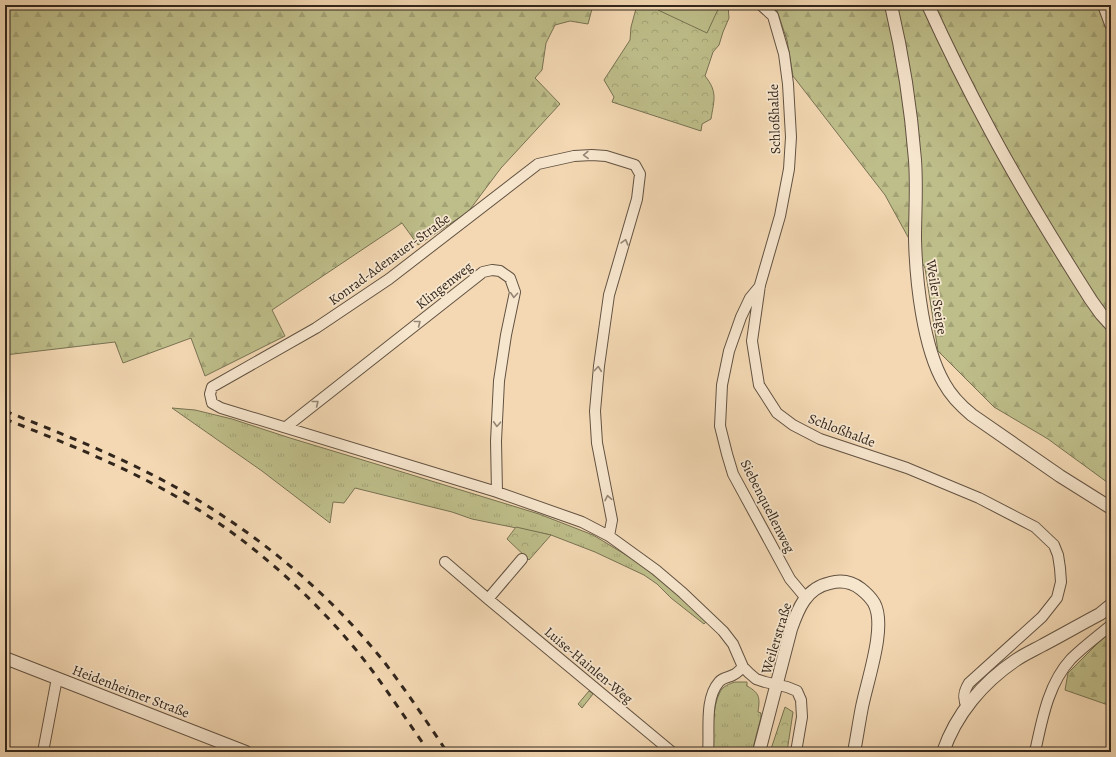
<svg xmlns="http://www.w3.org/2000/svg" width="1116" height="757" font-family="Alegreya,serif">
<defs>
<pattern id="grass-tufts" width="24" height="20" patternUnits="userSpaceOnUse"><rect width="24" height="20" fill="#bebe8a"/><path d="M3 7l-1-3M5 7V3M7 7l1-3M15 17l-1-3M17 17v-4M19 17l1-3" fill="none" stroke="#a4a376"/></pattern>
<pattern id="forest-firs" width="22" height="20" patternUnits="userSpaceOnUse"><rect width="22" height="20" fill="#bebe8a"/><path d="M5 1l3.5 6h-7zM16 11l3.5 6h-7z" fill="#a4a376"/></pattern>
<pattern id="park-crowns" width="20" height="18" patternUnits="userSpaceOnUse"><rect width="20" height="18" fill="#bebe8a"/><path d="M2 6a3 3 0 1 1 6 0M12 15a3 3 0 1 1 6 0" fill="none" stroke="#a4a376"/></pattern>
</defs>
<rect width="100%" height="100%" fill="#f3d8b3"/>
<filter id="stains"><feTurbulence type="fractalNoise" baseFrequency=".005" numOctaves="4"/><feColorMatrix values="0 0 0 0 .2 0 0 0 0 .09 0 0 0 0 .02 0 0 0 .5 -.17"/></filter>
<radialGradient id="worn" r=".72"><stop offset=".6" stop-color="#630" stop-opacity="0"/><stop offset="1" stop-color="#630" stop-opacity=".3"/></radialGradient>
<path fill="url(#grass-tufts)" stroke="#787253" d="M 172,408 L 195,410 L 232,419 L 290,438 L 376,464 L 539,514 L 593,535 L 636,561 L 670,588 L 706,622 L 704,624 L 671,598 L 657,584 L 644,575 L 595,552 L 551,535 L 472,519 L 452,512 L 355,488 L 344,503 L 333,502 L 330,523 L 262,471 Z
M 735,682 L 747,682 L 747,686 C 760,693 760,698 758,712 L 761,713 L 761,717 L 752,752 L 712,752 C 713,736 712,706 720,692 C 723,686 729,684 735,682 Z
M 589,691 L 593,694 L 582,708 L 578,704 Z"/>
<path fill="url(#forest-firs)" stroke="#787253" d="M 5,5 L 593,5 L 588,24 L 570,21 L 555,25 L 546,43 L 542,70 L 535,78 L 560,104 L 501,168 L 468,212 L 418,245 L 402,223 L 272,310 L 285,336 L 205,376 L 191,338 L 123,363 L 115,342 L 5,355 Z
M 775,5 L 1111,5 L 1111,485 L 1048,439 L 994,407 L 938,351 L 925,268 L 885,195 L 793,76 L 787,40 Z
M 1111,632 L 1111,706 L 1065,690 L 1068,673 L 1098,643 Z"/>
<path fill="url(#park-crowns)" stroke="#787253" d="M 637,5 L 728,5 L 729,18 L 723,32 L 719,45 L 713,52 L 705,76 C 718,92 714,100 711,119 L 702,124 L 701,131 L 612,102 L 614,97 L 604,80 L 630,40 L 631,27 Z
M 516,527 L 551,535 L 529,560 L 507,539 Z
M 785,707 L 793,712 L 787,752 L 770,752 Z"/>
<path fill="#bebe8a" stroke="#787253" d="M 660,5 L 720,5 L 707,33 L 658,10 Z"/>
<g fill="none" stroke-linecap="round" stroke-linejoin="round">
<defs>
<path id="minor" d="M 761,5 L 773,16 L 784,54 L 788,84 L 791,137 L 789,169 L 780,216 L 760,285 L 752,341 L 759,385 L 777,413 L 793,425 L 820,439 L 907,468 L 979,498 L 1035,527 L 1054,545 L 1058,555 L 1060,568 L 1061,582 L 1057,598 L 1042,617 L 969,683 C 964,691 962,698 967,707
M 760,286 L 750,298 L 741,317 L 729,351 L 722,385 L 720,426 L 727,454 L 733,474 L 790,579 L 805,597
M 286,427 L 483,272 L 492,270 L 500,271 L 510,278 L 515,292 L 506,335 L 499,381 L 496,441 L 497,492
M 609,536 L 612,520 L 597,443 L 595,411 L 599,366 L 609,295 L 637,199 L 640,174 L 635,165 L 606,156 L 592,155 L 574,156 L 538,164 L 389,279 L 316,328 L 212,387 L 210,394 L 212,403 L 221,408 L 497,492 L 582,522 L 609,536 L 656,570 L 683,593 L 723,631 L 733,644 L 743,667 L 749,673 L 756,679 L 765,682 L 787,687 L 797,691 L 801,700 L 802,717 L 796,752
M 445,562 L 488,599 L 672,752
M 488,599 L 522,559
M 43,752 L 57,678
M 708,752 C 710,731 704,699 719,682 C 723,677 728,678 733,675 C 736,674 740,670 743,667
M 1035,752 C 1042,720 1048,684 1071,659 C 1083,647 1098,636 1111,625"/>
<path id="tertiary" d="M 891,5 C 903,56 911,108 915,160 C 917,187 915,213 915,239 C 916,281 923,347 944,383 C 951,396 961,406 972,415 L 1060,476 L 1111,508
M 928,5 C 947,47 968,89 990,130 C 1021,188 1056,245 1091,300 L 1101,314 L 1111,325
M 1104,5 L 1111,24
M 5,658 L 246,752
M 759,752 L 791,629 C 798,609 806,588 830,583 C 841,580 852,582 861,589 C 866,593 871,598 874,603 C 887,626 867,681 862,707 C 859,722 857,737 854,752
M 943,752 C 956,714 983,682 1016,660 C 1025,654 1034,650 1043,645 C 1062,635 1081,624 1100,614 L 1111,605"/>
</defs>
<use href="#minor" stroke="#625242" stroke-width="12"/>
<use href="#tertiary" stroke="#625242" stroke-width="14"/>
<use href="#minor" stroke="#f7e6ce" stroke-width="10"/>
<use href="#tertiary" stroke="#f7e6ce" stroke-width="12"/>
<path stroke="#32261c" stroke-width="3" stroke-dasharray="7 7" stroke-linecap="butt" d="M 5,411 C 60,433 116,455 168,483 C 251,528 326,589 385,663 C 407,692 427,722 447,752
M 5,419 C 68,444 131,469 189,504 C 251,541 311,595 357,651 C 383,683 405,718 429,752"/>
</g>
<defs><path id="oneway-chevron" d="M-2-3.5L2.5 0L-2 3.5" fill="none" stroke-width="1.6" stroke-linecap="round" stroke-linejoin="round"/></defs>
<g stroke="#948675">
<use href="#oneway-chevron" transform="translate(586 155) rotate(178)"/>
<use href="#oneway-chevron" transform="translate(625 242) rotate(-74)"/>
<use href="#oneway-chevron" transform="translate(514 295) rotate(94)"/>
<use href="#oneway-chevron" transform="translate(418 323) rotate(-38)"/>
<use href="#oneway-chevron" transform="translate(598 369) rotate(-85)"/>
<use href="#oneway-chevron" transform="translate(316 403) rotate(-38)"/>
<use href="#oneway-chevron" transform="translate(497 424) rotate(93)"/>
<use href="#oneway-chevron" transform="translate(608 498) rotate(-101)"/>
</g>
<g text-anchor="middle" stroke-width="3.5" stroke-linejoin="round" paint-order="stroke">
<g font-size="14" fill="#32261c" stroke="#f7e6ce">
<text transform="translate(774 119) rotate(-92)" y="5">Schloßhalde</text>
<text transform="translate(389 259) rotate(-36)" y="5">Konrad-Adenauer-Straße</text>
<text transform="translate(444 285) rotate(-38)" y="5">Klingenweg</text>
<text transform="translate(937 297) rotate(81)" y="5">Weiler Steige</text>
<text transform="translate(842 430) rotate(21)" y="5">Schloßhalde</text>
<text transform="translate(768 506) rotate(63)" y="5">Siebenquellenweg</text>
<text transform="translate(776 638) rotate(-73)" y="5">Weilerstraße</text>
<text transform="translate(589 665) rotate(40)" y="5">Luise-Hainlen-Weg</text>
<text transform="translate(131 691) rotate(21)" y="5">Heidenheimer Straße</text>
</g>
</g>
<rect width="1116" height="757" fill="none" stroke="#f3d8b3" stroke-width="20"/>
<rect x="6" y="6" width="1104" height="745" fill="none" stroke="#32261c" stroke-width="2"/>
<rect x="10" y="10" width="1096" height="737" fill="none" stroke="#32261c"/>
<rect width="100%" height="100%" filter="url(#stains)"/>
<rect width="100%" height="100%" fill="url(#worn)"/>
</svg>
